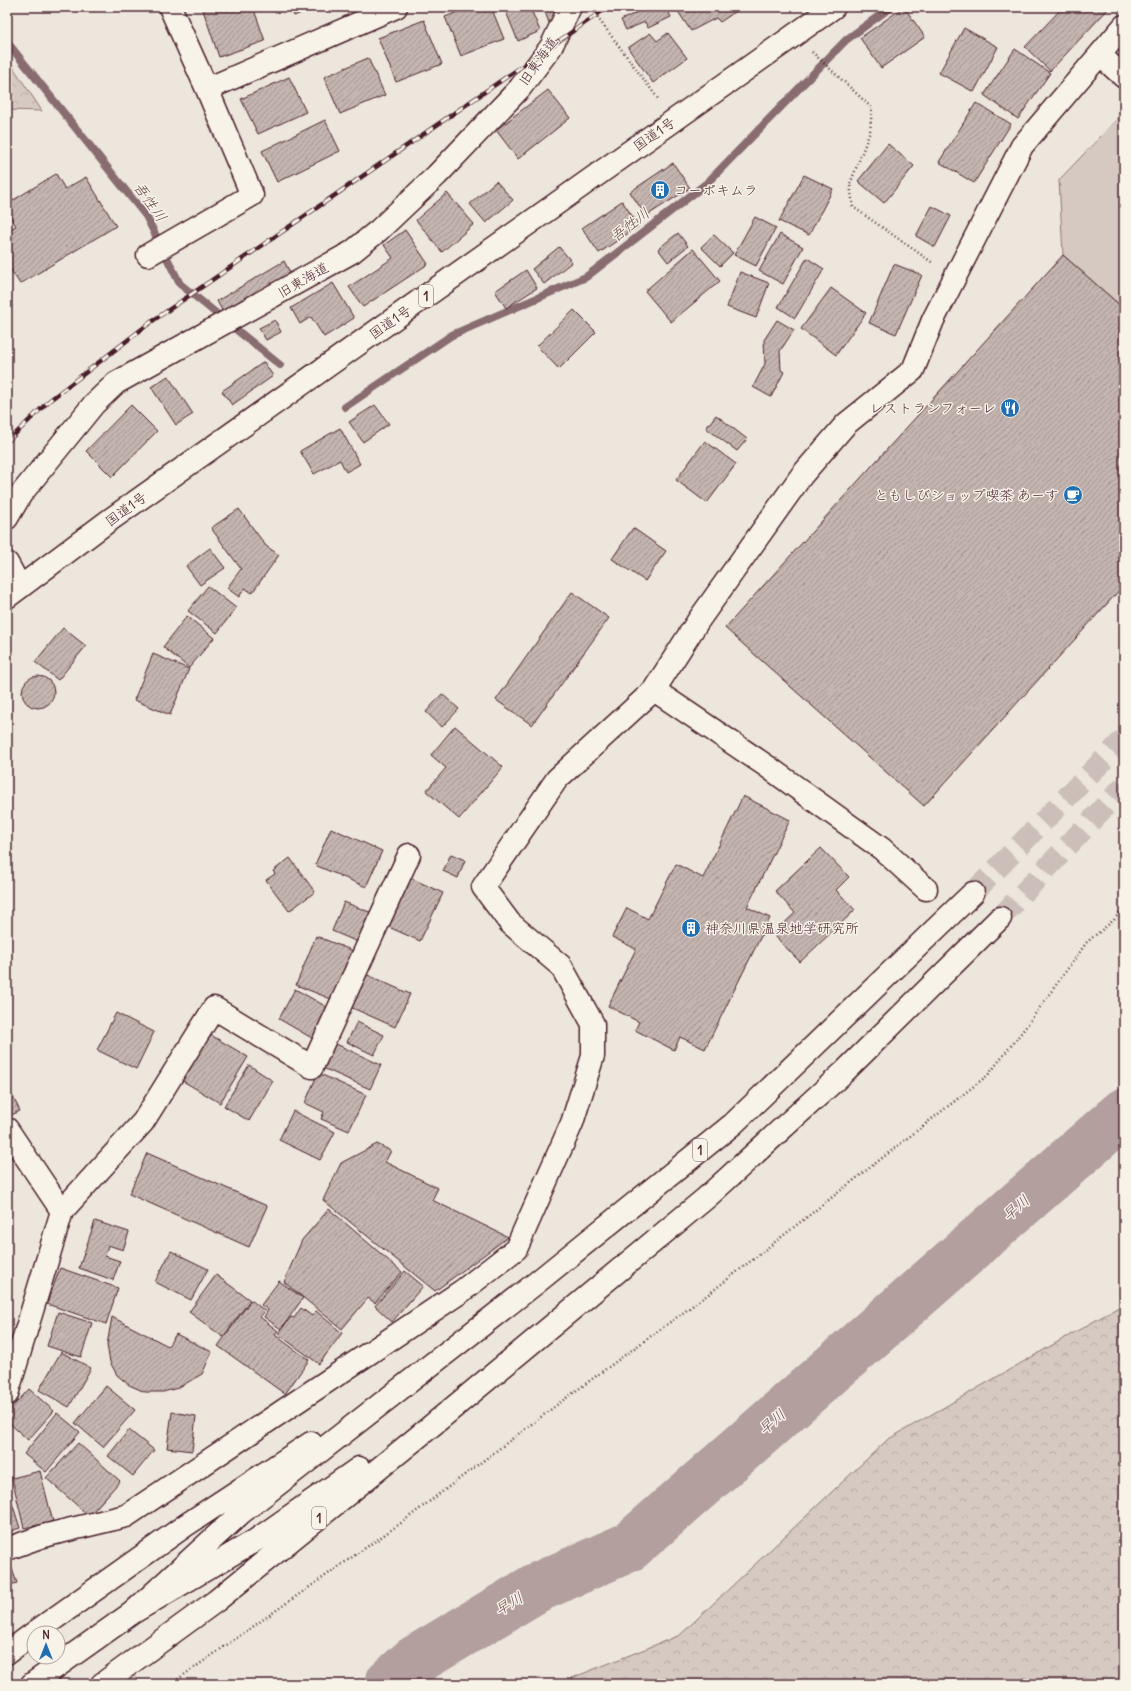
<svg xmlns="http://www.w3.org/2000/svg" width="1131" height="1691" font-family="Delius,'Klee One',sans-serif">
<defs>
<pattern id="forest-crowns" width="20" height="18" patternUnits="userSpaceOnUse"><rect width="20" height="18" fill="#d5c9c2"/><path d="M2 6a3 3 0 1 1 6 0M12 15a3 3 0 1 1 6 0" fill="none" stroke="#b8aca7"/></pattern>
<pattern id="building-hatch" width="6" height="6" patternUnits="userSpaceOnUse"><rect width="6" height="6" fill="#c4b5b0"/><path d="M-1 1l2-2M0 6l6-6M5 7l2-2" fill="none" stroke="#a1938f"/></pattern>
</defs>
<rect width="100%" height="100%" fill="#ece6dd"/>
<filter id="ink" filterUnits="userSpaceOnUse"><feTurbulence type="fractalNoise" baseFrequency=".025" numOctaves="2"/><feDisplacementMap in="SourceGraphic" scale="8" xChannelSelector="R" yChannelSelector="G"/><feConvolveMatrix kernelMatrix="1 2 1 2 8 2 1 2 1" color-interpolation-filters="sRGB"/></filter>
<g filter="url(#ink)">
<path fill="url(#forest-crowns)" stroke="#907476" d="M 7,58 L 42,111 L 7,110 Z
M 1124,1304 L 1124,1684 L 557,1684 L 680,1635 L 887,1440 Z"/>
<path fill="#d5c9c2" stroke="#907476" d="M 1124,112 L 1124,307 L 1123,308 L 1063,255 L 1059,180 Z"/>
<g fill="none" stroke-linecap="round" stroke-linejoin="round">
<path stroke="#896c6f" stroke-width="8" d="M 7,42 L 146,216 L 180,284 L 280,365
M 345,407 L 452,335 L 586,277 L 707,183 L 846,40 L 891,7"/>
<path stroke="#b39f9d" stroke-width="50" d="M 389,1684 L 414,1661 L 536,1588 L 629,1547 L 1124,1113"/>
</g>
<path fill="url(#building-hatch)" stroke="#4a1f2b" d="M 202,7 L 253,7 L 265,41 L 219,57 Z
M 291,7 L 316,7 L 294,16 Z
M 470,7 L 491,7 L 504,39 L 461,56 L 445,17 Z
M 504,7 L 530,7 L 540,31 L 518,41 Z
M 543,7 L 557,7 L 555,8 L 560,21 L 550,25 Z
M 648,7 L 666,7 L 671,17 L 648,28 L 645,22 L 626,30 L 621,20 Z
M 675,7 L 740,7 L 741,8 L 720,22 L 716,18 L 691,31 Z
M 904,7 L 925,37 L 881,68 L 860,38 Z
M 1063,7 L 1110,7 L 1050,71 L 1025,47 Z
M 424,20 L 442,64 L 396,82 L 378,38 Z
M 964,28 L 998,47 L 974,92 L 939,73 Z
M 650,33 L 657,41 L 668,33 L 687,58 L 653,83 L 628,48 Z
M 1015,49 L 1050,73 L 1018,119 L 984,95 Z
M 368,58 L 385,95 L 340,114 L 324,77 Z
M 289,77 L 306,112 L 258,134 L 241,99 Z
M 548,90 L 570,118 L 518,159 L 496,130 Z
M 976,103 L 1011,124 L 974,183 L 939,162 Z
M 325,120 L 340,151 L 277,182 L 262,151 Z
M 888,144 L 914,166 L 884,203 L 858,181 Z
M 673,163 L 690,188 L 646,216 L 630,192 Z
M 56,174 L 65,189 L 86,177 L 116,226 L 20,284 L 7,264 L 7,231 L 16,226 L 7,212 L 7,204 Z
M 804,175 L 833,189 L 809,235 L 779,221 Z
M 496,181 L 513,200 L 486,223 L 470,204 Z
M 447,193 L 474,224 L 442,252 L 416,220 Z
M 622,201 L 639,226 L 599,253 L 582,228 Z
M 932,206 L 951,216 L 935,247 L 916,236 Z
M 755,217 L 776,228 L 756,266 L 734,255 Z
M 405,230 L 428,264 L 363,307 L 349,287 L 393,258 L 384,245 Z
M 678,233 L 688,246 L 668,262 L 658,249 Z
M 780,234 L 803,247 L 783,284 L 759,271 Z
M 714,235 L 733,253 L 720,266 L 701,247 Z
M 559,247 L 572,262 L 544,284 L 532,269 Z
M 693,249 L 720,281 L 671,322 L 645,291 Z
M 1063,255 L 1123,308 L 1124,307 L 1124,585 L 924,806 L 725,628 Z
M 807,258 L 824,269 L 795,318 L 778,307 Z
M 284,261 L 292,276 L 225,316 L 217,301 Z
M 894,264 L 922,275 L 896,334 L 869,323 Z
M 526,270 L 537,288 L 506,308 L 495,291 Z
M 740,272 L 769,283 L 756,318 L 727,307 Z
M 333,283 L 354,318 L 324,337 L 311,317 L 300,324 L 291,308 Z
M 831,288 L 866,313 L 836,355 L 801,329 Z
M 574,310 L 596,332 L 559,369 L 537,346 Z
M 275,320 L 281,332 L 266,340 L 259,328 Z
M 777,320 L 794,330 L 780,351 L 781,370 L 784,372 L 771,397 L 753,387 L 765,364 L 764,340 Z
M 264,362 L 273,376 L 232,405 L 222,391 Z
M 168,376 L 193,414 L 176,425 L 151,387 Z
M 131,405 L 157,431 L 112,477 L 86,451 Z
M 375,405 L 389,424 L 363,442 L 349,422 Z
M 716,415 L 747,439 L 737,451 L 706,428 Z
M 340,428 L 360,464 L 346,472 L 340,460 L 314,474 L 300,451 Z
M 705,441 L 736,464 L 707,503 L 676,480 Z
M 239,509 L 266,546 L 279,555 L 252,593 L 245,588 L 239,597 L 227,588 L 241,569 L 211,528 Z
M 633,528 L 666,551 L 645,581 L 612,559 Z
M 210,548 L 225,568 L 200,585 L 186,566 Z
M 208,586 L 236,608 L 217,633 L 188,611 Z
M 572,592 L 609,618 L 532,725 L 496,700 Z
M 187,616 L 214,638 L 189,668 L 163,647 Z
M 63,628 L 86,646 L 58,680 L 35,662 Z
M 153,654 L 189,669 L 170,715 L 134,700 Z
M22 692a16 16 0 1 1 32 0a16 16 0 1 1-32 0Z
M 442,694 L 459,709 L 442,727 L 426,712 Z
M 455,726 L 503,767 L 459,819 L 426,791 L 446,768 L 431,755 Z
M 743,796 L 790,820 L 747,907 L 770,918 L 705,1049 L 680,1037 L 674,1050 L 635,1030 L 639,1022 L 608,1006 L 636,949 L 612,937 L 627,908 L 648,919 L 676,864 L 703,878 Z
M 331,828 L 382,851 L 366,887 L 315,865 Z
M 821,848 L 849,877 L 836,890 L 855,910 L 800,962 L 773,934 L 795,913 L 775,891 Z
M 451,854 L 465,860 L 458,878 L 443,871 Z
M 290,858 L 315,892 L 289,911 L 266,880 L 275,874 L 273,871 Z
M 404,875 L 443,893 L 420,941 L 382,924 Z
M 344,902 L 372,913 L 360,943 L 332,931 Z
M 316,936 L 361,954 L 341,1003 L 296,985 Z
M 363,973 L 410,994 L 395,1027 L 348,1006 Z
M 295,989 L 334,1011 L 317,1041 L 279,1019 Z
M 116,1013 L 154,1032 L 136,1069 L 97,1050 Z
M 357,1022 L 384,1035 L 374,1055 L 347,1042 Z
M 204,1031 L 248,1057 L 220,1103 L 176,1077 Z
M 334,1043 L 381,1065 L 370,1089 L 323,1068 Z
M 249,1065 L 273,1081 L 249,1121 L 224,1106 Z
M 318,1073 L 366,1095 L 349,1131 L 321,1119 L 324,1112 L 305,1103 Z
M 7,1085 L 20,1111 L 7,1117 Z
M 293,1111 L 335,1132 L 320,1160 L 279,1140 Z
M 377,1144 L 391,1151 L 385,1162 L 438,1188 L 432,1200 L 508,1237 L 435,1291 L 323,1200 L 341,1163 Z
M 147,1153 L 267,1206 L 249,1247 L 129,1194 Z
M 329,1209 L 402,1272 L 375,1303 L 368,1298 L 342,1329 L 284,1282 L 302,1240 Z
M 95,1221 L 129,1232 L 123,1250 L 108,1245 L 105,1256 L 120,1261 L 113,1280 L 79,1268 Z
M 171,1251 L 208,1269 L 191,1300 L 155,1282 Z
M 60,1268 L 118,1288 L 106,1324 L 47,1304 Z
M 405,1271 L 423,1286 L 392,1322 L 375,1306 Z
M 216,1275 L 250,1300 L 223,1337 L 189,1312 Z
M 279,1281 L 303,1298 L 281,1329 L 264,1317 L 268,1310 L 261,1305 Z
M 251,1300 L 265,1311 L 260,1317 L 278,1331 L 275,1335 L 309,1360 L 285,1394 L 218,1346 Z
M 301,1308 L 312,1316 L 316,1311 L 342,1333 L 319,1364 L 278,1334 L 291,1317 L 294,1318 Z
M 58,1312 L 92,1323 L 81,1357 L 47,1346 Z
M 112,1317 L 168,1346 L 176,1334 L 212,1352 L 202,1374 L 178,1388 L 163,1392 L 145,1392 L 129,1385 L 117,1375 L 110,1362 L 107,1345 Z
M 61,1352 L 91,1368 L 69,1407 L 39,1390 Z
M 106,1386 L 135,1410 L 103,1447 L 75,1423 Z
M 29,1389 L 54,1411 L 28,1440 L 7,1421 L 7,1413 Z
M 172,1412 L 196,1416 L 192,1451 L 167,1448 Z
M 57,1413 L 80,1432 L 46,1472 L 24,1454 Z
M 129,1430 L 154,1450 L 133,1476 L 108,1456 Z
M 78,1443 L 120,1481 L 89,1516 L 46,1478 Z
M 40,1471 L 53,1522 L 24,1528 L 12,1478 Z
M 7,1487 L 20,1528 L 7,1532 Z
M 10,1563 L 17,1583 L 7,1586 L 7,1564 Z"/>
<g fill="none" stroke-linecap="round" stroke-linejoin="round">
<path stroke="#ccbeb9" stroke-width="22" stroke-dasharray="22 11" stroke-linecap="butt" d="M 973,893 L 1124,739
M 1000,918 L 1124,786"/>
<defs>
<path id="minor" d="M 1100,55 L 1124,77
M 207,89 L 396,7
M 148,255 L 252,195 L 207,89 L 170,7
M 7,518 L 21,494 L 94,404 L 116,383 L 352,252 L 379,230 L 437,175 L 520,88 L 551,47 L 570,7
M 7,563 L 20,587
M 654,690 L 768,767 L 882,849 L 926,889
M 7,1129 L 62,1211
M 7,1394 L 62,1211 L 143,1122 L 214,1008 L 312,1067 L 409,855
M 7,1549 L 43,1536 L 126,1516 L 462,1291 L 516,1249 L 572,1123 L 593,1056 L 593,1024 L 561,966 L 510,923 L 483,887 L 557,779 L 654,690 L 698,621 L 802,475 L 846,424 L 913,370 L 933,320 L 1022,146 L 1124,26"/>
<path id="highway" d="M 7,597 L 107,522 L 834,7
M 132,1613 L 241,1513 L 536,1283 L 733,1124 L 973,893
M 34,1633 L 186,1525 L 311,1443
M 7,1653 L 34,1633
M 32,1684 L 132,1613 L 256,1540 L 359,1468
M 102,1684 L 216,1601 L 424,1432 L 706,1198 L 843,1073 L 1000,918"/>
</defs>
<use href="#minor" stroke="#4a1f2b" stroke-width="25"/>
<use href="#highway" stroke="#4a1f2b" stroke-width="25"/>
<path stroke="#4a1f2b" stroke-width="2.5" stroke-dasharray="1 3" stroke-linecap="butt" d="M 595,14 L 659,100
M 812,52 L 872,108 L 870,132 L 850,184 L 853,207 L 933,263
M 171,1684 L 401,1523 L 562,1401 L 710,1293 L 988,1075 L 1025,1028 L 1087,942 L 1114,920 L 1124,906"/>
<use href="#minor" stroke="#f7f3e8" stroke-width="22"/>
<use href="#highway" stroke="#f7f3e8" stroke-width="22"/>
<defs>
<path id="rail" d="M 7,442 L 50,400 L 151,322 L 608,7"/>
</defs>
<use href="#rail" stroke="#4a1f2b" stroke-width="4.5"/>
<use href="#rail" stroke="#f7f3e8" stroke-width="3" stroke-dasharray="9" stroke-linecap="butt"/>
</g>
</g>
<defs>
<symbol id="building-disc" viewBox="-11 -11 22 22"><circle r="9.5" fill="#1f6fb2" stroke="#f7f3e8"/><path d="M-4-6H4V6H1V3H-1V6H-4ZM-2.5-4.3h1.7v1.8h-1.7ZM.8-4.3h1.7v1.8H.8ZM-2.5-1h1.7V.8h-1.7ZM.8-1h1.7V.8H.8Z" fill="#fff"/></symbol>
<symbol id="restaurant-disc" viewBox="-11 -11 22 22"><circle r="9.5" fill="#1f6fb2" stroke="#f7f3e8"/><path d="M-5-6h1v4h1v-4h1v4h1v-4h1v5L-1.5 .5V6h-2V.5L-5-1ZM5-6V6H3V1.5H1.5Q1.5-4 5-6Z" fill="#fff"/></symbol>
<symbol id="cafe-disc" viewBox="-11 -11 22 22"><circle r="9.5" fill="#1f6fb2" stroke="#f7f3e8"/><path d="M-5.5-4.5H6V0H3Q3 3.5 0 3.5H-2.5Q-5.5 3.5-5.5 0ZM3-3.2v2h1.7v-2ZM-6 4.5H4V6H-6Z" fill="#fff"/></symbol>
</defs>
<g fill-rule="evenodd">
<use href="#building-disc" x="649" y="179" width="22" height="22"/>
<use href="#restaurant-disc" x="999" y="397" width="22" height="22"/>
<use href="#cafe-disc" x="1062" y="484" width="22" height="22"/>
<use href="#building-disc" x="680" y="917" width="22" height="22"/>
</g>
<g text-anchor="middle" stroke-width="3" stroke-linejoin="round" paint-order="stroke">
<g fill="#f7f3e8" stroke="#7e5f64" stroke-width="1">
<rect x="419" y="285" width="14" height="22" rx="3"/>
<rect x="693" y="1139" width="14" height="22" rx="3"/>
<rect x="312" y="1507" width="14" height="22" rx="3"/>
</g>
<g font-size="13" font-weight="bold" fill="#4a1f2b">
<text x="426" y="301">1</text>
<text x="700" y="1155">1</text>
<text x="319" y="1523">1</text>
</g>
<g font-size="14" fill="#4a1f2b" stroke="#f7f3e8">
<text transform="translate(538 61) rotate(-55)" y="5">旧東海道</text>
<text transform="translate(654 134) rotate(-35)" y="5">国道1号</text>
<text transform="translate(303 280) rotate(-30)" y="5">旧東海道</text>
<text transform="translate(390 322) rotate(-35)" y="5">国道1号</text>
<text transform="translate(126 509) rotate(-36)" y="5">国道1号</text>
</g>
<g font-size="14" fill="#4a1f2b" stroke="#f7f3e8" text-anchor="start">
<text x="674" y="195">コーポキムラ</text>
<text x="996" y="413" text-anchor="end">レストランフォーレ</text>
<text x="1059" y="500" text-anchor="end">ともしびショップ喫茶 あーす</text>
<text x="705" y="933">神奈川県温泉地学研究所</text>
</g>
<g font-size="15" font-style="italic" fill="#6f4c53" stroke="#f7f3e8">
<text transform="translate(150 202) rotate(55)" y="5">吾性川</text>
<text transform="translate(630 225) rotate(-38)" y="5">吾性川</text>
<text transform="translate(1016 1208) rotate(-41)" y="5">早川</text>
<text transform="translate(772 1422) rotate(-41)" y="5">早川</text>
<text transform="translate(509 1604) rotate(-31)" y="5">早川</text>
</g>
</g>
<rect width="1131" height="1691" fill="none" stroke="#f7f3e8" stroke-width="24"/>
<rect x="12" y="12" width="1107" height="1667" fill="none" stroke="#4a1f2b" stroke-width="1.5" filter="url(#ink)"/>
<g transform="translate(46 1645)"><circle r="19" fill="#f7f3e8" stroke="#b29e9c"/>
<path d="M0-3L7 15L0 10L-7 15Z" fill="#1f6fb2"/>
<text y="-6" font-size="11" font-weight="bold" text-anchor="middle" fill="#4a1f2b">N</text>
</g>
</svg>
